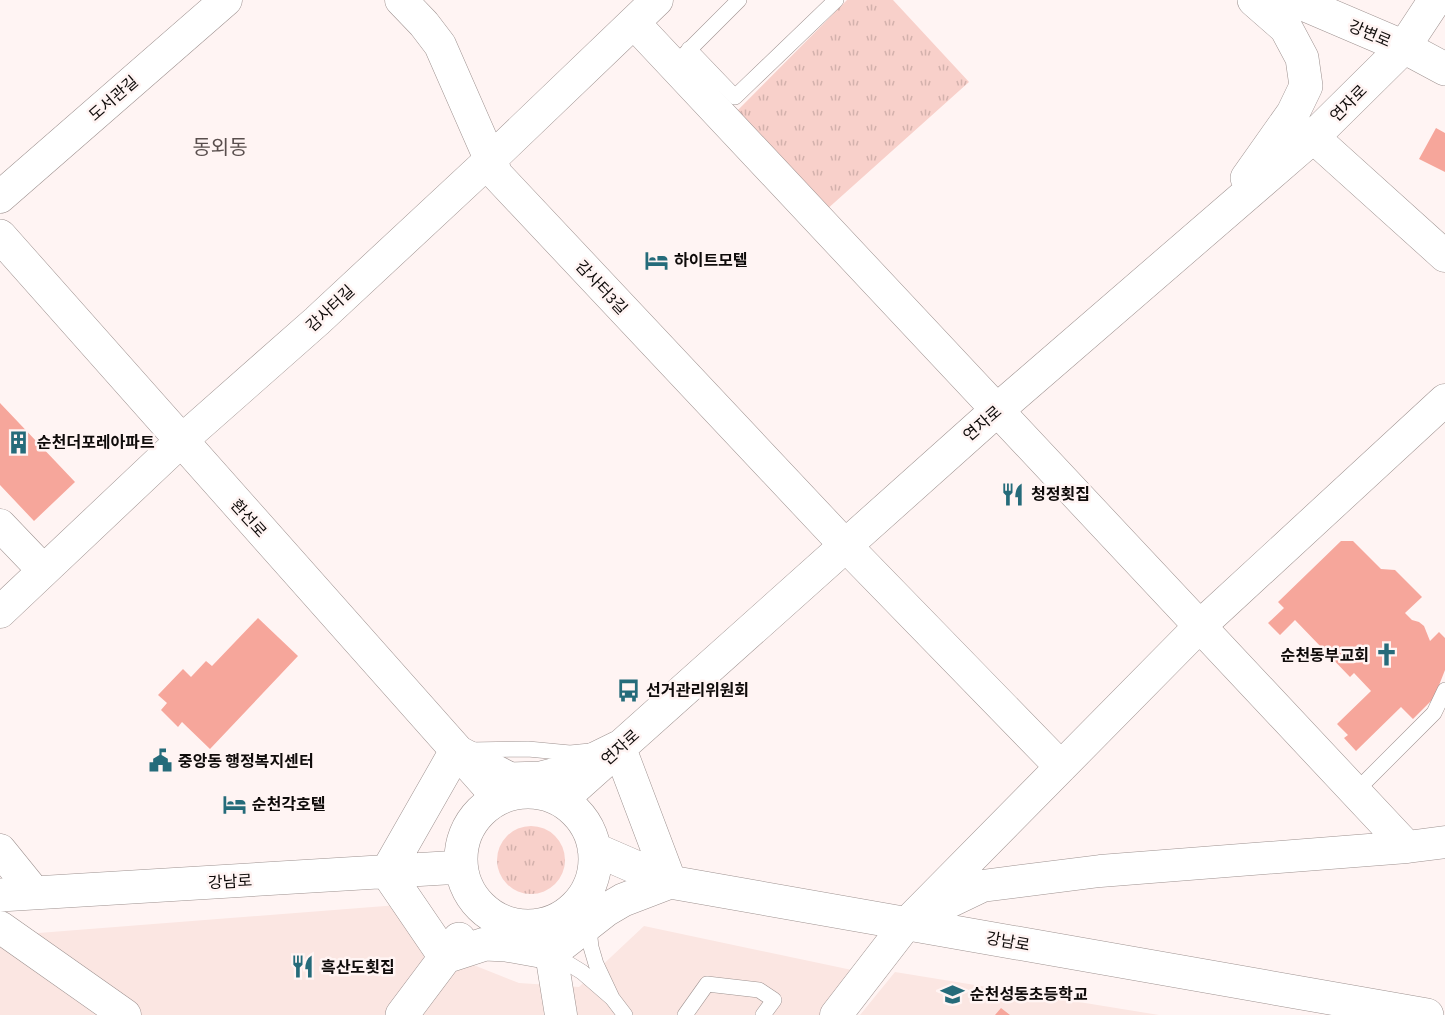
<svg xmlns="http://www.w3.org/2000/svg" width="1445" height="1015" font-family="'Source Sans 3','Noto Sans KR',sans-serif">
<defs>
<pattern id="grass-tufts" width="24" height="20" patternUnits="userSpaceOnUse" patternTransform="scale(1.5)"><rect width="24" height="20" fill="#f8d0ca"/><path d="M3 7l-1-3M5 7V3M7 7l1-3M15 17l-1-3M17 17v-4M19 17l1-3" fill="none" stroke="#d3b1ac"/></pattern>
</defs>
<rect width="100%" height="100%" fill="#fff4f3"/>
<path fill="#fbe6e2" d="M 398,905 L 471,964 L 519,983 L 579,987 L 644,926 L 885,977 L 853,1015 L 0,1015 L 0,936 Z
M 895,972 L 1159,1015 L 860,1015 Z"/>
<path fill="url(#grass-tufts)" d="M 847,0 L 893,0 L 969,82 L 825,211 L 732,116 Z
M497 860a34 34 0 1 1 68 0a34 34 0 1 1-68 0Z"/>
<path fill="#f6a69b" d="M 1436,128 L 1445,133 L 1445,172 L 1419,159 Z
M 0,403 L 75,482 L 34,521 L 0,485 Z
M 1341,541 L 1353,541 L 1381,569 L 1395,570 L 1422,597 L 1405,613 L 1412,620 L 1419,622 L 1424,626 L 1430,641 L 1439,632 L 1445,638 L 1445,670 L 1434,698 L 1413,719 L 1401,707 L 1356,751 L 1344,738 L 1348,735 L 1337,724 L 1371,691 L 1354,673 L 1350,677 L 1295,620 L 1280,635 L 1268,623 L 1284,608 L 1278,602 Z
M 258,618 L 298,656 L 210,749 L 182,722 L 178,727 L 161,710 L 167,703 L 158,695 L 183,669 L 191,677 L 206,661 L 212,666 Z
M 1001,1008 L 1010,1015 L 995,1015 Z"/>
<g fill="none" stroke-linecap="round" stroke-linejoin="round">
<defs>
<path id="service" d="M 689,49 L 735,97 L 836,0
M 684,55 L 739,0
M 470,750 L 528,749 L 570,753 L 590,751
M 1355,792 L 1434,713 L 1445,690
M 551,953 L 582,972 L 612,998 L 596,964 L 591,947 L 585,894
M 612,998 L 625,1015
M 685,1015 L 707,984 L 759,990 L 774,1000 L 763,1015"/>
<path id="minor" d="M 401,0 L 424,24 L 440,45 L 497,175 L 845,545 L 1061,767
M 634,23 L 1407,847 L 1445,842
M 1313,137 L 1445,256
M 0,197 L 226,0
M 0,525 L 43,570
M 0,612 L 181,441 L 317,321 L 490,160 L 657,0
M 0,850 L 34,892
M 932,910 L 982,886 L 1100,871 L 1407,847
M 552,922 L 551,953 L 561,1015
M 0,927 L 125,1015
M 836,1015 L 907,923 L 1200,626 L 1445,400"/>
<path id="tertiary" d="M 0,236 L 499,798"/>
<path id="secondary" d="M 1294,0 L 1404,47 L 1445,69
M 1247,178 L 1293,113 L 1306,86 L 1302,58 L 1286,28 L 1254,0
M 619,747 L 670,882 L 623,900 L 606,910 L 551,953 L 506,945 L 485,944 L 445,957 L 387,872 L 456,751 L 510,779 L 541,778 L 572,770 Z
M461 859a67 67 0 1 1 134 0a67 67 0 1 1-134 0Z
M 561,800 L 996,411 L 1313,137 L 1404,47 L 1435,0
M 594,849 L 670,882 L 1427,1015
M 0,895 L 461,867
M 402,1015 L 459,939"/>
</defs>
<use href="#service" stroke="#9e9290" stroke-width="16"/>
<use href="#minor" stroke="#9e9290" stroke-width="33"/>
<use href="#tertiary" stroke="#9e9290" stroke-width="34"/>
<use href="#secondary" stroke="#9e9290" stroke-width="34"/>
<use href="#service" stroke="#fff" stroke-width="15"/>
<use href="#minor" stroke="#fff" stroke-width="32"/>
<use href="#tertiary" stroke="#fff" stroke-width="33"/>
<use href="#secondary" stroke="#fff" stroke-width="33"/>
</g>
<defs>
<symbol id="hotel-bare" viewBox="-9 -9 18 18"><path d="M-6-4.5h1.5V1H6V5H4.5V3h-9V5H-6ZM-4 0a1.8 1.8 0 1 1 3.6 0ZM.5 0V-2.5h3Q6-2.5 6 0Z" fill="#256b7a" stroke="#fff4f3" stroke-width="2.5" paint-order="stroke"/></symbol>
<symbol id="building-bare" viewBox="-9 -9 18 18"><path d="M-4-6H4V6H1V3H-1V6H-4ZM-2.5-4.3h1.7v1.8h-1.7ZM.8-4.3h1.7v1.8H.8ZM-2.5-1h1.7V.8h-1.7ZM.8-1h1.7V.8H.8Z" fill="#256b7a" stroke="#fff4f3" stroke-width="2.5" paint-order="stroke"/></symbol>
<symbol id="restaurant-bare" viewBox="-9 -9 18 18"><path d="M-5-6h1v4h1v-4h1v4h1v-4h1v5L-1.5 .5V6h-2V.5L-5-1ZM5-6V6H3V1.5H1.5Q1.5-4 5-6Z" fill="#256b7a" stroke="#fff4f3" stroke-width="2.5" paint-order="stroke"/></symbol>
<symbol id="church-bare" viewBox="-9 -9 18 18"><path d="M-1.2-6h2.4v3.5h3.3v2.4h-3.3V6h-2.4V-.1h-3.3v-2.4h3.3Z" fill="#256b7a" stroke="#fff4f3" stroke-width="2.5" paint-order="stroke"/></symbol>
<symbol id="bus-bare" viewBox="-9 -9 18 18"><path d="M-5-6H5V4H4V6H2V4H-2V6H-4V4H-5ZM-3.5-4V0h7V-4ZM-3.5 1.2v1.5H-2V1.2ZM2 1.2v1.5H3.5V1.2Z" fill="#256b7a" stroke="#fff4f3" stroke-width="2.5" paint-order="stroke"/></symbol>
<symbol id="civic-bare" viewBox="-9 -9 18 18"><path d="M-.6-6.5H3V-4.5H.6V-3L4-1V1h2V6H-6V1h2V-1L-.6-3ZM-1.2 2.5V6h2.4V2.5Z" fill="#256b7a" stroke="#fff4f3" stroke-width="2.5" paint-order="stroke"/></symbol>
<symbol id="school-bare" viewBox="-9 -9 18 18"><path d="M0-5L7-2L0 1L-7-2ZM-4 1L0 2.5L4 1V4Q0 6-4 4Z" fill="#256b7a" stroke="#fff4f3" stroke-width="2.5" paint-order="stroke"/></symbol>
</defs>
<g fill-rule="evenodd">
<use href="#hotel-bare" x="640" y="244" width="33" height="33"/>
<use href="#building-bare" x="2" y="426" width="33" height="33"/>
<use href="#restaurant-bare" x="996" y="478" width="33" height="33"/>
<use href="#church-bare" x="1370" y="638" width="33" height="33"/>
<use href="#bus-bare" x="612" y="674" width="33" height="33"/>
<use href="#civic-bare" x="144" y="744" width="33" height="33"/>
<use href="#hotel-bare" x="218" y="788" width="33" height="33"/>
<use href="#restaurant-bare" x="286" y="950" width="33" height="33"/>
<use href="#school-bare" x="936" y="978" width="33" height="33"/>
</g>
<g text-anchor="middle" stroke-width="5" stroke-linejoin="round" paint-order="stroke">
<g font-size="16" fill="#0f0b0a" stroke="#fff4f3">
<text transform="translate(1370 33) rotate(23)" y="6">강변로</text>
<text transform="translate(113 98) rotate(-41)" y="6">도서관길</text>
<text transform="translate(1348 103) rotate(-45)" y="6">연자로</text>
<text transform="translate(602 287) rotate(47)" y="6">감사터3길</text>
<text transform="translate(330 308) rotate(-43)" y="6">감사터길</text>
<text transform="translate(982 423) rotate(-41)" y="6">연자로</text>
<text transform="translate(249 518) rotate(48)" y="6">환선로</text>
<text transform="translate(620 747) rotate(-42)" y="6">연자로</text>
<text transform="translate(230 881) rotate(-3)" y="6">강남로</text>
<text transform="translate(1008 941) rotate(10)" y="6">강남로</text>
</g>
<g font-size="16" font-weight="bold" fill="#0f0b0a" stroke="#fff4f3" text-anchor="start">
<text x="674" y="266">하이트모텔</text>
<text x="37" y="448">순천더포레아파트</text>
<text x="1031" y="500">청정횟집</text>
<text x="1369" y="661" text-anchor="end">순천동부교회</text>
<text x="646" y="696">선거관리위원회</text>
<text x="178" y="767">중앙동 행정복지센터</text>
<text x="252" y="810">순천각호텔</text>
<text x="321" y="973">흑산도횟집</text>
<text x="970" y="1000">순천성동초등학교</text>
</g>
<g font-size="20" fill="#594e4d" stroke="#fff4f3">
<text x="220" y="154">동외동</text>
</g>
</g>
</svg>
